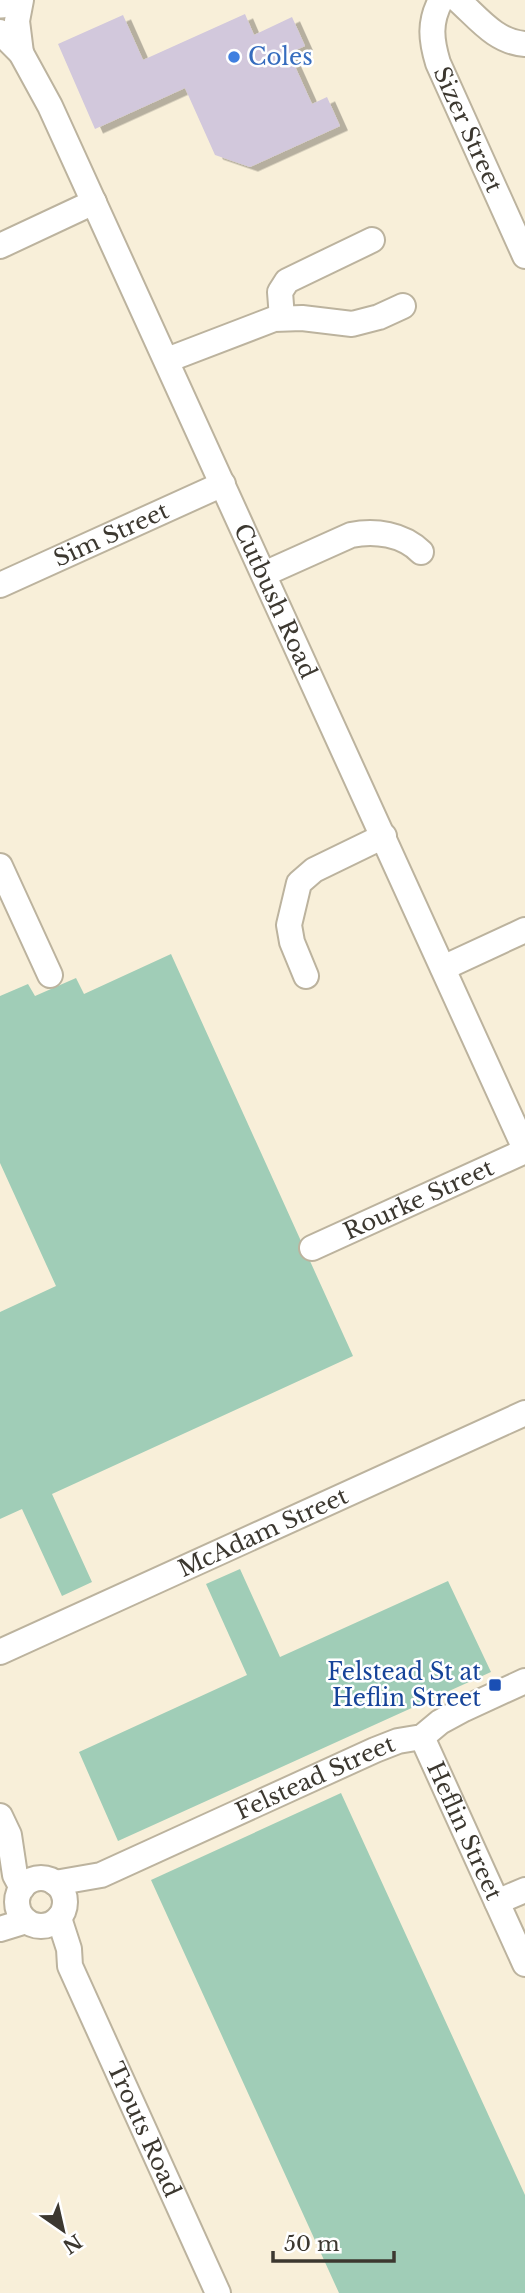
<svg xmlns="http://www.w3.org/2000/svg" width="525" height="2293" font-family="'Libre Baskerville',serif">
<defs>
<filter id="shadow"><feDropShadow dx="8" dy="4.5" stdDeviation="0" flood-color="#0004"/></filter>
</defs>
<rect width="100%" height="100%" fill="#f8efd9"/>
<path fill="#a0cdb7" d="M 171,954 L 353,1356 L 52,1494 L 92,1582 L 62,1596 L 22,1509 L 0,1519 L 0,1312 L 56,1286 L 0,1163 L 0,996 L 28,984 L 35,996 L 76,978 L 84,994 Z
M 240,1569 L 280,1657 L 448,1581 L 491,1672 L 118,1841 L 79,1752 L 247,1675 L 206,1584 Z
M 341,1793 L 525,2195 L 525,2293 L 339,2293 L 151,1880 Z"/>
<path fill="#d2c8dc" filter="url(#shadow)" d="M 245,14 L 254,35 L 292,17 L 305,46 L 289,53 L 312,104 L 327,97 L 340,126 L 250,167 L 215,155 L 185,88 L 95,129 L 58,44 L 123,15 L 143,60 Z"/>
<g fill="none" stroke-linecap="round" stroke-linejoin="round">
<defs>
<g id="minor">
<path id="s1" d="M 441,0 C 429,22 431,40 438,63 L 525,256"/>
<path d="M 458,0 C 479,19 496,42 525,44"/>
<path id="s2" d="M 0,32 L 21,53 L 50,106 L 525,1149"/>
<path d="M 21,53 L 17,21 L 21,0"/>
<path d="M 0,246 L 94,202"/>
<path d="M 282,318 L 280,292 L 287,281 L 372,240"/>
<path d="M 167,360 L 274,319 L 302,318 L 352,324 L 379,317 L 403,306"/>
<path d="M 264,574 L 351,535 C 375,530 403,534 421,552"/>
<path id="s3" d="M 0,585 L 223,484"/>
<path d="M 0,866 L 50,975"/>
<path d="M 443,968 L 525,930"/>
<path d="M 306,976 L 292,942 L 289,925 L 299,883 L 314,870 L 384,836"/>
<path id="s4" d="M 312,1248 L 525,1151"/>
<path id="s5" d="M 0,1652 L 525,1413"/>
<path id="s6" d="M 422,1737 L 525,1964"/>
<path d="M 0,1816 L 9,1835 L 15,1875 L 22,1888"/>
<circle cx="41" cy="1902" r="24"/>
<path id="s7" d="M 55,1883 L 101,1875 L 375,1750 L 398,1741 L 422,1737 L 440,1722 L 464,1709 L 525,1681"/>
<path d="M 497,1902 L 525,1890"/>
<path id="s8" d="M 59,1918 L 69,1949 L 70,1966 L 218,2293"/>
<path d="M 0,1929 L 26,1921"/>
</g>
<path id="highway" d="M 0,0 L 1,0"/>
</defs>
<use href="#minor" stroke="#bcb39e" stroke-width="28"/>
<use href="#highway" stroke="#bcb39e" stroke-width="38"/>
<use href="#minor" stroke="#fff" stroke-width="24"/>
<use href="#highway" stroke="#fff" stroke-width="35"/>
</g>
<circle fill="#3f7fe0" stroke="#fff" stroke-width="2.5" cx="234" cy="57" r="7"/>
<rect fill="#1a4fb4" stroke="#fff" stroke-width="2.5" x="488" y="1678" width="14" height="14" rx="3.5"/>
<g text-anchor="middle" stroke-width="5" stroke-linejoin="round" paint-order="stroke">
<g font-size="23" fill="#366cbe" stroke="#fff" text-anchor="start">
<text x="248" y="65">Coles</text>
</g>
<g font-size="23" fill="#3c3830" stroke="#fff">
<text dy="8" stroke="none"><textPath href="#s1" startOffset="138">Sizer Street</textPath></text>
<text dy="8" stroke="none"><textPath href="#s3" startOffset="122">Sim Street</textPath></text>
<text dy="8" stroke="none"><textPath href="#s2" startOffset="634">Cutbush Road</textPath></text>
<text dy="8" stroke="none"><textPath href="#s4" startOffset="117">Rourke Street</textPath></text>
<text dy="8" stroke="none"><textPath href="#s5" startOffset="289">McAdam Street</textPath></text>
<text dy="8" stroke="none"><textPath href="#s7" startOffset="282">Felstead Street</textPath></text>
<text dy="8" stroke="none"><textPath href="#s6" startOffset="103">Heflin Street</textPath></text>
<text dy="8" stroke="none"><textPath href="#s8" startOffset="229">Trouts Road</textPath></text>
</g>
<g font-size="23" fill="#164399" stroke="#fff" text-anchor="end">
<text x="481" y="1680">Felstead St at<tspan x="481" dy="26">Heflin Street</tspan></text>
</g>
</g>
<g transform="translate(63 2230) rotate(146)" stroke="#ffffff" stroke-width="5" paint-order="stroke">
<path d="M0-5L12 26L0 18L-12 26Z" fill="#3c3830"/>
<text y="-10" font-size="19" font-weight="bold" text-anchor="middle" fill="#3c3830">N</text>
</g>
<path d="M273 2251v10h121v-10" fill="none" stroke="#3c3830" stroke-width="3.5"/>
<text x="284" y="2251" font-size="21" fill="#3c3830" stroke="#ffffff" stroke-width="5" paint-order="stroke">50 m</text>
</svg>
